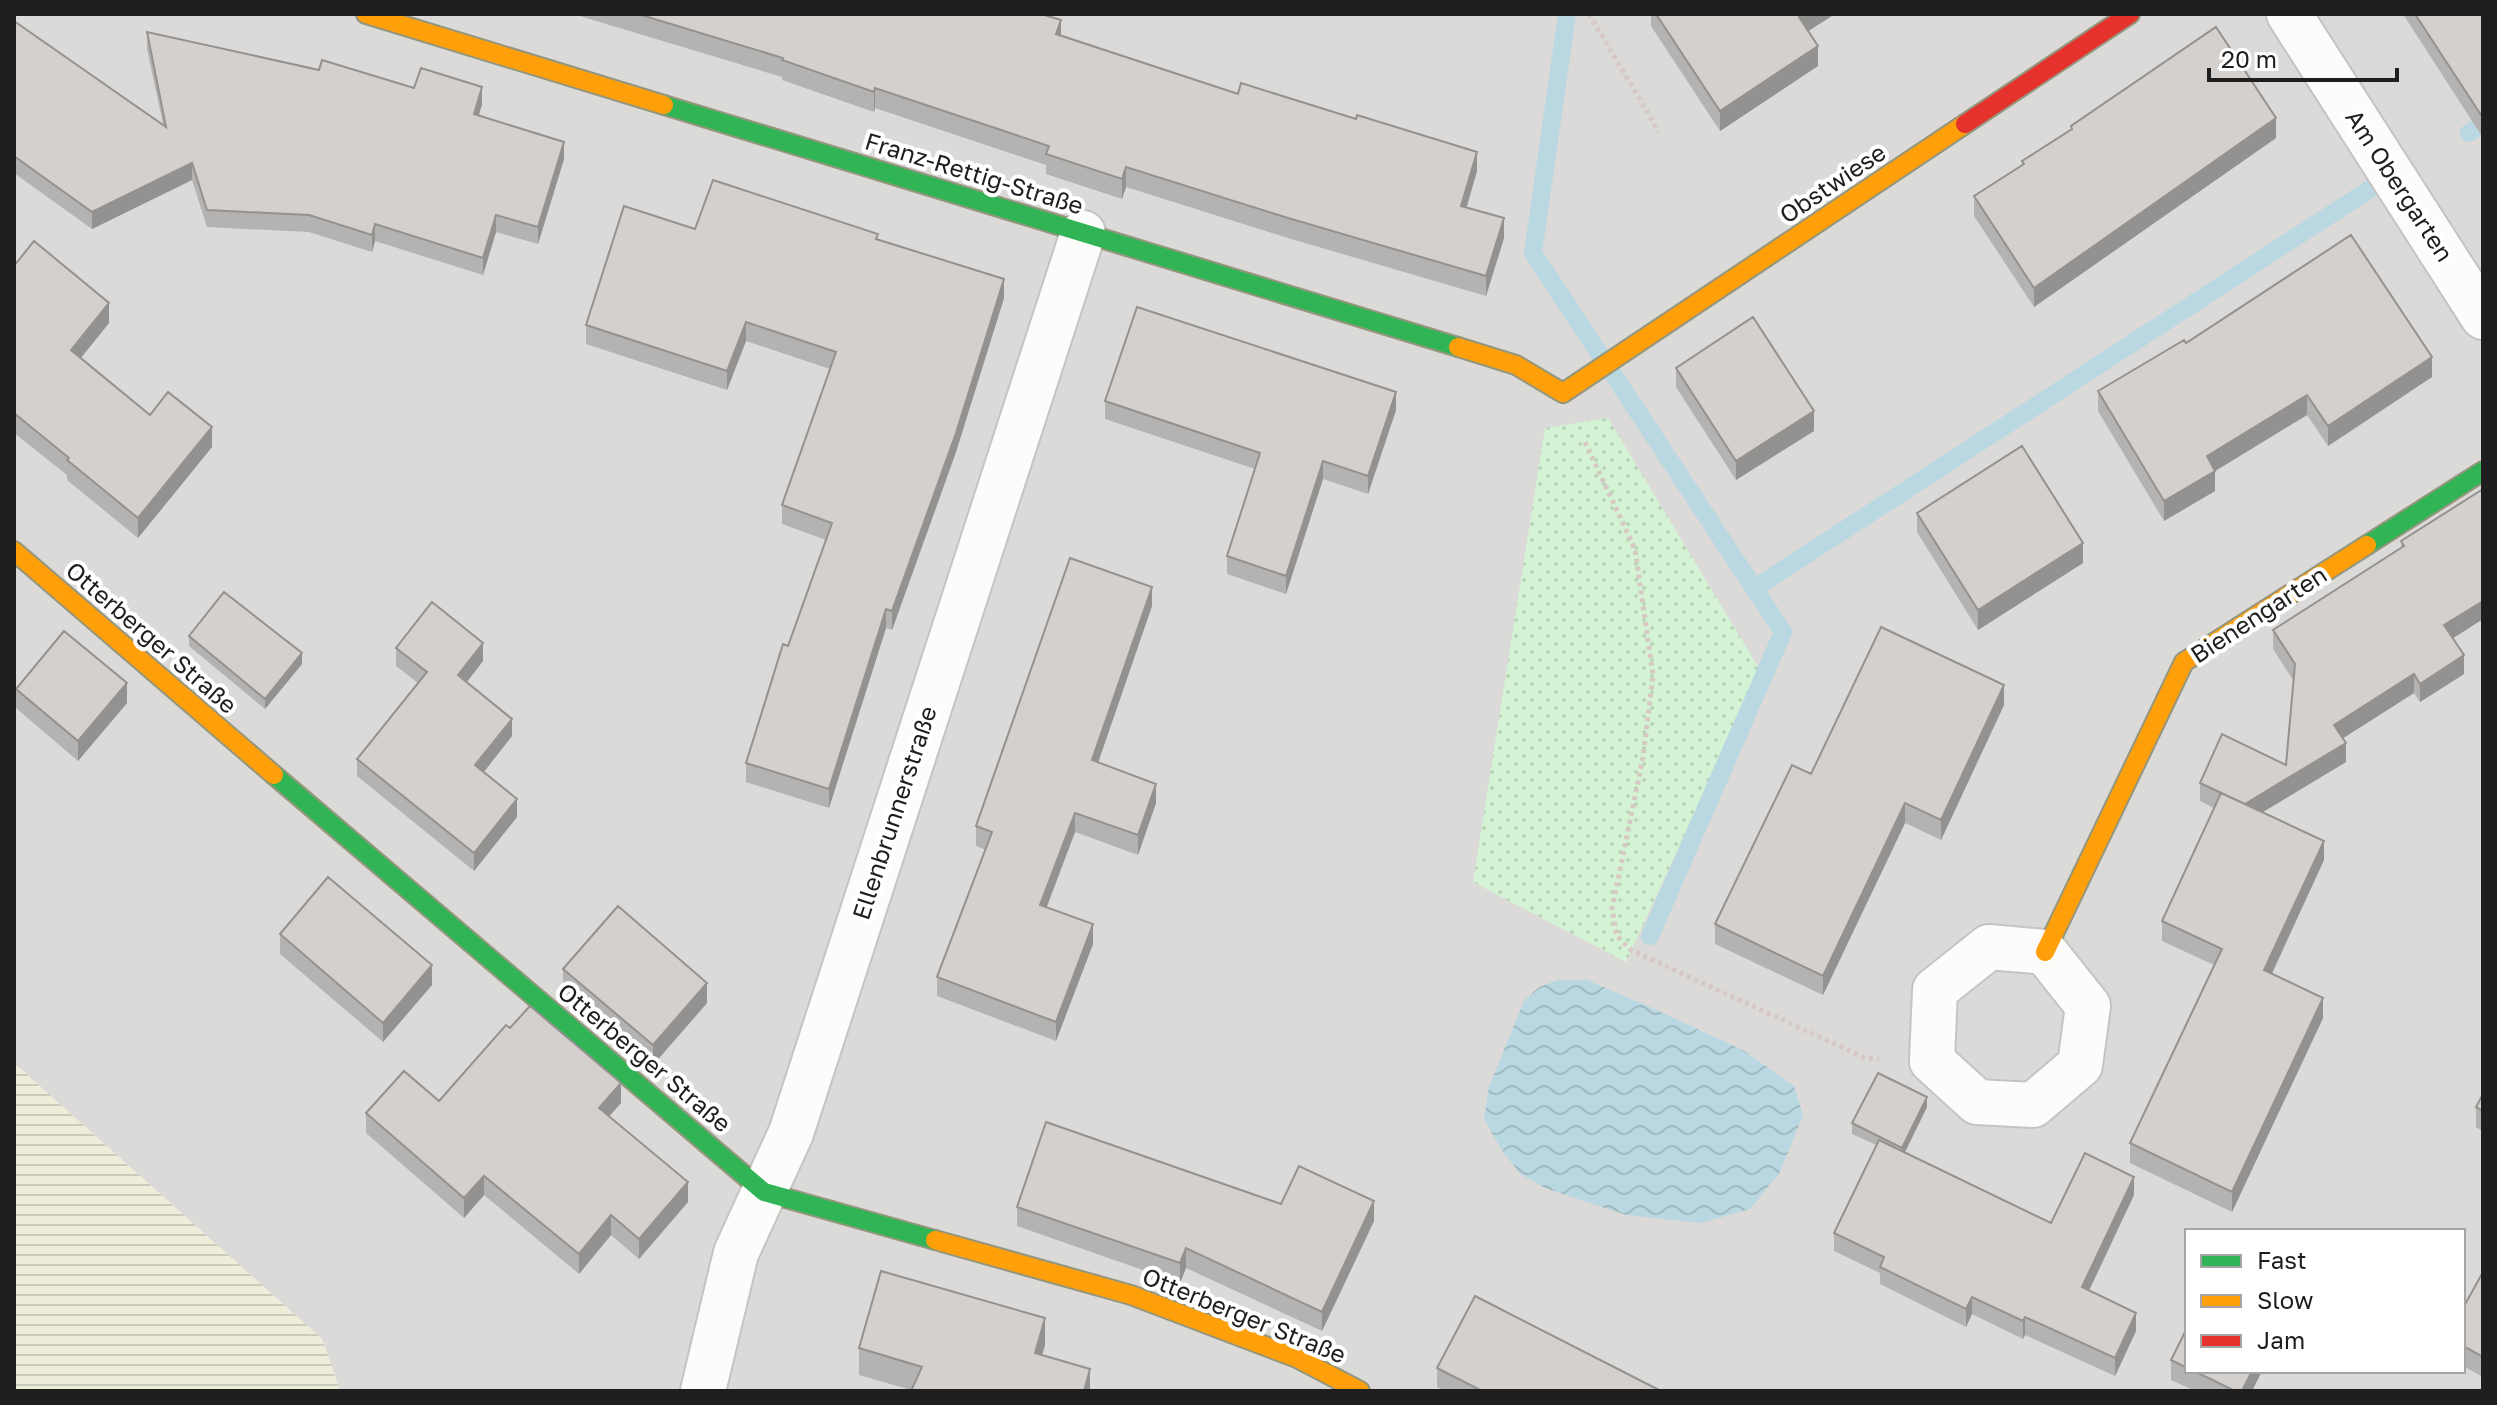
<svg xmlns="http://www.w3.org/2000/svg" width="2497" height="1405" font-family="'Golos Text',sans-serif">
<defs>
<pattern id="farmland-rules" width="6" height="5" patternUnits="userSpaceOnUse" patternTransform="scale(2)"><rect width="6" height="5" fill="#ededda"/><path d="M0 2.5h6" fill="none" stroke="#cbcbbb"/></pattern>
<pattern id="park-dots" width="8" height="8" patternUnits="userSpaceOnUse" patternTransform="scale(2)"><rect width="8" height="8" fill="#d4f3d4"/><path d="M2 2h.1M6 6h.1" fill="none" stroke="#b6d0b6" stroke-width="1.8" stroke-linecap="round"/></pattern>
<pattern id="water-waves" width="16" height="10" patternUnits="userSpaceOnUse" patternTransform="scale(2)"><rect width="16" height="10" fill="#b9d8e1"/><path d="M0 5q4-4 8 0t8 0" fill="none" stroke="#9fb9c1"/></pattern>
</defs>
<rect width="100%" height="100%" fill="#eceae7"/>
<path fill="#dbdad8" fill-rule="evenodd" d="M 14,14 L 2483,14 L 2483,1391 L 340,1391 L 322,1339 L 14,1063 ZM 2187,1231 L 2463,1231 L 2463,1371 L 2187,1371 Z"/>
<path fill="#dadad8" d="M 1656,103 L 1755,248 L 1658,314 L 1560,170 Z"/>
<path fill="url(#farmland-rules)" d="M 14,1063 L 322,1339 L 340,1391 L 14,1391 Z"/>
<path fill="url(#park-dots)" d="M 1608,418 L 1760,670 L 1626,962 L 1473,882 L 1545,428 Z"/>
<path fill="url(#water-waves)" d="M 1558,980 L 1587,980 L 1650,1007 L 1743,1050 L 1794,1086 L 1803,1115 L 1780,1172 L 1750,1209 L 1701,1223 L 1626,1215 L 1545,1188 L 1520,1174 L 1500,1147 L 1484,1119 L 1489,1087 L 1524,1001 L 1539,987 Z"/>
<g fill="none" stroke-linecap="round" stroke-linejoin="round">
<path stroke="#b9d8e1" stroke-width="18" d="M 1567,14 L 1533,253 L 1783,632 L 1650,936
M 2469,133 L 2483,124
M 1755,588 L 2370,189"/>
<defs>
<path id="street" d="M 2289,14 L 2483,317
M 1989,947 L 2045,952 L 2088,1006 L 2080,1065 L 2033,1105 L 1977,1102 L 1932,1061 L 1935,990 Z
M 703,1391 L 736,1253 L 791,1133 L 1083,233"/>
<path id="fast" d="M 664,105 L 1458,347
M 2367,545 L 2483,471
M 274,775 L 764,1192 L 935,1240"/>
<path id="slow" d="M 366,14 L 664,105
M 1458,347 L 1516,365 L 1563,393 L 1965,124
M 14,551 L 274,775
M 2045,952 L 2184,662 L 2367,545
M 935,1240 L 1131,1295 L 1297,1358 L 1360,1391"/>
<path id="jam" d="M 1965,124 L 2130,14"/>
</defs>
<use href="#street" stroke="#c5c4c3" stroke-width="48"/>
<use href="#fast" stroke="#95967e" stroke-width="22"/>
<use href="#slow" stroke="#95967e" stroke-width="22"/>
<use href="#jam" stroke="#95967e" stroke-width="22"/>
<path stroke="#d7c8c5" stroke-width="5" stroke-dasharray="4 4" stroke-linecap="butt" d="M 1589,14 L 1659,132
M 1585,442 L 1635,549 L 1653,675 L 1643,757 L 1612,909 L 1617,936 L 1631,950 L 1865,1058 L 1879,1059"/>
<use href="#street" stroke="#fcfcfb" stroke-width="44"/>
<use href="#fast" stroke="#30b455" stroke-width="18"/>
<use href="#slow" stroke="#ff9f0a" stroke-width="18"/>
<use href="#jam" stroke="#e5322d" stroke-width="18"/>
</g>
<path fill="#b5b3b1" d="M 573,14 L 1041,14 L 1061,35 L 1477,171 L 1467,207 L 1504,238 L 1486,296 L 1288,238 L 1126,187 L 1122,199 L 1046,174 L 1046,165 L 875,108 L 874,112 L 782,80 L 782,77 Z
M 1651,14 L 1835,14 L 1808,31 L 1818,66 L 1720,131 L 1651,26 Z
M 2403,14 L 2483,14 L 2483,138 Z
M 14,21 L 163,124 L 147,49 L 147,32 L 319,70 L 414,88 L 482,104 L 479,115 L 564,159 L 538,244 L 496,232 L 483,275 L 375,241 L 372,252 L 309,232 L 207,227 L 192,180 L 92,229 L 14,173 Z
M 2071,126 L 2276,138 L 2034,307 L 1974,216 L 1974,196 L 2022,165 L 2022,161 L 2071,130 Z
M 695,229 L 878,239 L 1004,298 L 956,452 L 892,630 L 886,628 L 829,808 L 746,782 L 746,763 L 826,540 L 782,524 L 782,505 L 830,369 L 746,341 L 727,390 L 586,344 L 586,325 Z
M 14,266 L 109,323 L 81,358 L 150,415 L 212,447 L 138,538 L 67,480 L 67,475 L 14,433 Z
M 2186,343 L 2432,377 L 2328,446 L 2307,415 L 2215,471 L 2215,491 L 2164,521 L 2098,411 L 2098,391 Z
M 1676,368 L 1814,431 L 1736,480 L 1676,387 Z
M 1105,401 L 1396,410 L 1368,494 L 1323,479 L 1286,594 L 1227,574 L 1227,556 L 1255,469 L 1105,419 Z
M 2483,489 L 2483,619 L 2453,638 L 2464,674 L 2420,702 L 2414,693 L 2343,738 L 2346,762 L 2262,812 L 2324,860 L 2272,974 L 2323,1018 L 2232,1212 L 2130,1163 L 2130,1143 L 2214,965 L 2162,941 L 2162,921 L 2214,808 L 2200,801 L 2200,783 L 2286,765 L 2293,680 L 2273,649 L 2273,630 L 2401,548 L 2401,541 Z
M 1917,513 L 2083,563 L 1978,630 L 1917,532 Z
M 1152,606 L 1098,763 L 1156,803 L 1138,855 L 1075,832 L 1047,907 L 1093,944 L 1056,1041 L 937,996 L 937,977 L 986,850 L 976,846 L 976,826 Z
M 189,636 L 302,664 L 265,709 L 189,646 Z
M 396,648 L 483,661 L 467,682 L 512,736 L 484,772 L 517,817 L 474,871 L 357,776 L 357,759 L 418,683 L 396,666 Z
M 16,689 L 127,703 L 78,761 L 16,708 Z
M 2004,705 L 1941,840 L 1905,823 L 1823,995 L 1715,944 L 1715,924 L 1811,774 Z
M 280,934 L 432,985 L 383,1042 L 280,954 Z
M 563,969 L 707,1003 L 653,1065 L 563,988 Z
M 2483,1094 L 2483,1131 L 2476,1127 L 2476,1107 Z
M 439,1101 L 621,1103 L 609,1116 L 688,1202 L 639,1259 L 611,1235 L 579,1274 L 484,1195 L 464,1218 L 366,1133 L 366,1113 Z
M 1927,1107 L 1905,1152 L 2051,1223 L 2134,1195 L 2089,1291 L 2136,1331 L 2115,1376 L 2025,1335 L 2023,1339 L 1972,1314 L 1966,1327 L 1880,1284 L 1880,1273 L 1834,1251 L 1834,1233 L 1876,1145 L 1852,1134 L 1852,1123 Z
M 1281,1204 L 1374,1221 L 1322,1331 L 1186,1268 L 1180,1283 L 1017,1226 L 1017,1207 Z
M 2483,1272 L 2483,1377 L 2463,1366 L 2463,1308 Z
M 2187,1328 L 2187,1371 L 2262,1371 L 2252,1391 L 2195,1391 L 2171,1380 L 2171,1360 Z
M 1045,1345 L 1042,1355 L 1090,1391 L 911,1390 L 859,1375 L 859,1348 Z
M 1437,1368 L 1661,1391 L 1444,1391 L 1437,1387 Z"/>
<path fill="#949290" d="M 1804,14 L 1835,14 L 1799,37 L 1799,17 Z
M 1061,20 L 1061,40 L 1056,34 Z
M 1818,46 L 1818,66 L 1720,131 L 1720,111 Z
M 482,87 L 482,104 L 474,131 L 474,114 Z
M 875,88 L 875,108 L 874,112 L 874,92 Z
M 2276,118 L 2276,138 L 2034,307 L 2034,288 Z
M 564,142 L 564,159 L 538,244 L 538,227 Z
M 1477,152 L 1477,171 L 1461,225 L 1461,206 Z
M 192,163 L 192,180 L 92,229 L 92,212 Z
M 1126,167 L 1126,187 L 1122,199 L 1122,179 Z
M 496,215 L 496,232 L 483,275 L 483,258 Z
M 1504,218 L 1504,238 L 1486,296 L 1486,276 Z
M 375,224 L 375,241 L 372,252 L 372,235 Z
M 1004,279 L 1004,298 L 956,452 L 892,630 L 892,611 Z
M 109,303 L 109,323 L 71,370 L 71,350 Z
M 746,322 L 746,341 L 727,390 L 727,371 Z
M 2432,357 L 2432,377 L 2328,446 L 2328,426 Z
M 1396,392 L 1396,410 L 1368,494 L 1368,476 Z
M 2307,395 L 2307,415 L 2207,476 L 2207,456 Z
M 1814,411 L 1814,431 L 1736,480 L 1736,461 Z
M 212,427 L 212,447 L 138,538 L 138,518 Z
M 1323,461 L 1323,479 L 1286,594 L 1286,576 Z
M 2215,471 L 2215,491 L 2164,521 L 2164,501 Z
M 2083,543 L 2083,563 L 1978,630 L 1978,610 Z
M 1152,587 L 1152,606 L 1092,780 L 1092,760 Z
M 2483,601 L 2483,619 L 2444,644 L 2444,625 Z
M 886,609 L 886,628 L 829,808 L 829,789 Z
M 483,643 L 483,661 L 458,693 L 458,675 Z
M 302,653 L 302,664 L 265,709 L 265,699 Z
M 2464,655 L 2464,674 L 2420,702 L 2420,684 Z
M 2414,674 L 2414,693 L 2334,744 L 2334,725 Z
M 127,683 L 127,703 L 78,761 L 78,741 Z
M 2004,685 L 2004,705 L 1941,840 L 1941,820 Z
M 512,719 L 512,736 L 475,783 L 475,765 Z
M 2346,743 L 2346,762 L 2245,823 L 2245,804 Z
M 1156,784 L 1156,803 L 1138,855 L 1138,835 Z
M 517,799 L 517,817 L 474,871 L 474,853 Z
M 1905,803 L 1905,823 L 1823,995 L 1823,976 Z
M 1075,813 L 1075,832 L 1040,924 L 1040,905 Z
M 2324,841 L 2324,860 L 2264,990 L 2264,970 Z
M 1093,924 L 1093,944 L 1056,1041 L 1056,1022 Z
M 432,965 L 432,985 L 383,1042 L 383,1023 Z
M 707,983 L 707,1003 L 653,1065 L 653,1045 Z
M 2323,998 L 2323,1018 L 2232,1212 L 2232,1192 Z
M 621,1083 L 621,1103 L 599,1128 L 599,1108 Z
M 1927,1097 L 1927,1107 L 1902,1158 L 1902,1148 Z
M 484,1176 L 484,1195 L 464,1218 L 464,1198 Z
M 2134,1177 L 2134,1195 L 2082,1305 L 2082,1287 Z
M 688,1182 L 688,1202 L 639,1259 L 639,1239 Z
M 1374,1201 L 1374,1221 L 1322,1331 L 1322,1312 Z
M 611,1215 L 611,1235 L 579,1274 L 579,1254 Z
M 1186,1248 L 1186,1268 L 1180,1283 L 1180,1263 Z
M 1972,1297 L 1972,1314 L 1966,1327 L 1966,1309 Z
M 2136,1313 L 2136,1331 L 2115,1376 L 2115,1358 Z
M 2025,1317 L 2025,1335 L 2023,1339 L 2023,1321 Z
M 1045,1318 L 1045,1345 L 1035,1380 L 1035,1353 Z
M 1090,1369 L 1090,1391 L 1084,1391 Z
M 2252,1371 L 2262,1371 L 2252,1391 L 2242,1391 Z"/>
<path fill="#d3d0ce" stroke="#949290" stroke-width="2" d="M 638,14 L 1041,14 L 1061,20 L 1056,34 L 1238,94 L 1241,83 L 1356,119 L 1357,115 L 1477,152 L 1461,206 L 1504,218 L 1486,276 L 1288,218 L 1126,167 L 1122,179 L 1046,154 L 1049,146 L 875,88 L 874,92 L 782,60 L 783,58 Z
M 1656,14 L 1804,14 L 1799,17 L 1818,46 L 1720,111 Z
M 2415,14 L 2483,14 L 2483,118 Z
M 14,21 L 166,127 L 147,32 L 319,70 L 322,60 L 414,88 L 421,68 L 482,87 L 474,114 L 564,142 L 538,227 L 496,215 L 483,258 L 375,224 L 372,235 L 309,215 L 207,210 L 192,163 L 92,212 L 14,156 Z
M 2216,27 L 2276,118 L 2034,288 L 1974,196 L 2024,164 L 2022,161 L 2072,129 L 2071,126 Z
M 713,180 L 878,234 L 876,239 L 1004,279 L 956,433 L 892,611 L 886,609 L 829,789 L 746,763 L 783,644 L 788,646 L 832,523 L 782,505 L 836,352 L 746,322 L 727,371 L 586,325 L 624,206 L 695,229 Z
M 2351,235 L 2432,357 L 2328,426 L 2307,395 L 2207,456 L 2215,471 L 2164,501 L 2098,391 L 2184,340 L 2186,343 Z
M 34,241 L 109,303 L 71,350 L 150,415 L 168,392 L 212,427 L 138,518 L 67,460 L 69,458 L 14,413 L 14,266 Z
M 1137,307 L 1396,392 L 1368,476 L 1323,461 L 1286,576 L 1227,556 L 1260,453 L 1105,401 Z
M 1753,317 L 1814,411 L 1736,461 L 1676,368 Z
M 2022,446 L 2083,543 L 1978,610 L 1917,513 Z
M 2483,489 L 2483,601 L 2444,625 L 2464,655 L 2420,684 L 2414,674 L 2334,725 L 2346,743 L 2245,804 L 2200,783 L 2222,734 L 2286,765 L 2295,664 L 2273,630 L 2404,546 L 2401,541 Z
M 1070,558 L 1152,587 L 1092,760 L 1156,784 L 1138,835 L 1075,813 L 1040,905 L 1093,924 L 1056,1022 L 937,977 L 992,832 L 976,826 Z
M 224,592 L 302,653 L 265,699 L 189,636 Z
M 432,602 L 483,643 L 458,675 L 512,719 L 475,765 L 517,799 L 474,853 L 357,759 L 427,672 L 396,648 Z
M 1881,627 L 2004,685 L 1941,820 L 1905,803 L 1823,976 L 1715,924 L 1792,765 L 1811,774 Z
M 64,631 L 127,683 L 78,741 L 16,689 Z
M 2221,793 L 2324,841 L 2264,970 L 2323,998 L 2232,1192 L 2130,1143 L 2222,949 L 2162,921 Z
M 328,877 L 432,965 L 383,1023 L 280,934 Z
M 618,906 L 707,983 L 653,1045 L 563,969 Z
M 530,1006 L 621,1083 L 599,1108 L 688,1182 L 639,1239 L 611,1215 L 579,1254 L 484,1176 L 464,1198 L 366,1113 L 404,1071 L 439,1101 L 506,1025 L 510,1028 Z
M 1878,1073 L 1927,1097 L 1902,1148 L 1852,1123 Z
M 2483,1094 L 2483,1111 L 2476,1107 Z
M 1046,1122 L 1281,1204 L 1299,1166 L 1374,1201 L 1322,1312 L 1186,1248 L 1180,1263 L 1017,1207 Z
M 1879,1140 L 2051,1223 L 2085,1153 L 2134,1177 L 2082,1287 L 2136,1313 L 2115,1358 L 2025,1317 L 2023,1321 L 1972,1297 L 1966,1309 L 1880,1267 L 1884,1257 L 1834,1233 Z
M 881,1271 L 1045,1318 L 1035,1353 L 1090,1369 L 1084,1391 L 911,1391 L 922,1367 L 859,1348 Z
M 2483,1272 L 2483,1357 L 2463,1346 L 2463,1308 Z
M 1475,1296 L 1661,1391 L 1482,1391 L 1437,1368 Z
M 2187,1328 L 2187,1368 L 2171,1360 Z
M 2194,1371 L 2252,1371 L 2242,1391 L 2235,1391 Z"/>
<g text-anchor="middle" stroke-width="8" stroke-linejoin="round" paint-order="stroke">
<g font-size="24" fill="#1e1e1e" stroke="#fff">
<text transform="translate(974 174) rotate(17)" y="8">Franz-Rettig-Straße</text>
<text transform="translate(1833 184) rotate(-34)" y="8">Obstwiese</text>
<text transform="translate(2399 186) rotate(57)" y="8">Am Obergarten</text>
<text transform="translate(2259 615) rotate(-33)" y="8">Bienengarten</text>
<text transform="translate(151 638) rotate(41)" y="8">Otterberger Straße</text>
<text transform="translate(895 813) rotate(-72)" y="8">Ellenbrunnerstraße</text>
<text transform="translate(644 1058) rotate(40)" y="8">Otterberger Straße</text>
<text transform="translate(1244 1316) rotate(22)" y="8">Otterberger Straße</text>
</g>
</g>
<rect width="2497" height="1405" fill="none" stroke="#1e1e1e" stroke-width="32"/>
<rect x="2185" y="1229" width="280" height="144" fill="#ffffff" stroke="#a5a5a5" stroke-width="2"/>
<rect x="2201" y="1255" width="40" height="12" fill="#30b455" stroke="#a5a5a5" stroke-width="2"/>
<text x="2257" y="1269" font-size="24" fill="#1e1e1e">Fast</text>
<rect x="2201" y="1295" width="40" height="12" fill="#ff9f0a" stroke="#a5a5a5" stroke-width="2"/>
<text x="2257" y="1309" font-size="24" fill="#1e1e1e">Slow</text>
<rect x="2201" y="1335" width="40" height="12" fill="#e5322d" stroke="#a5a5a5" stroke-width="2"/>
<text x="2257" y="1349" font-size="24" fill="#1e1e1e">Jam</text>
<path d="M2209 68v12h188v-12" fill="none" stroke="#1e1e1e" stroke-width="4"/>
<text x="2221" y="68" font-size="24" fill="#1e1e1e" stroke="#ffffff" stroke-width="6" paint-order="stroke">20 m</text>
</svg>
